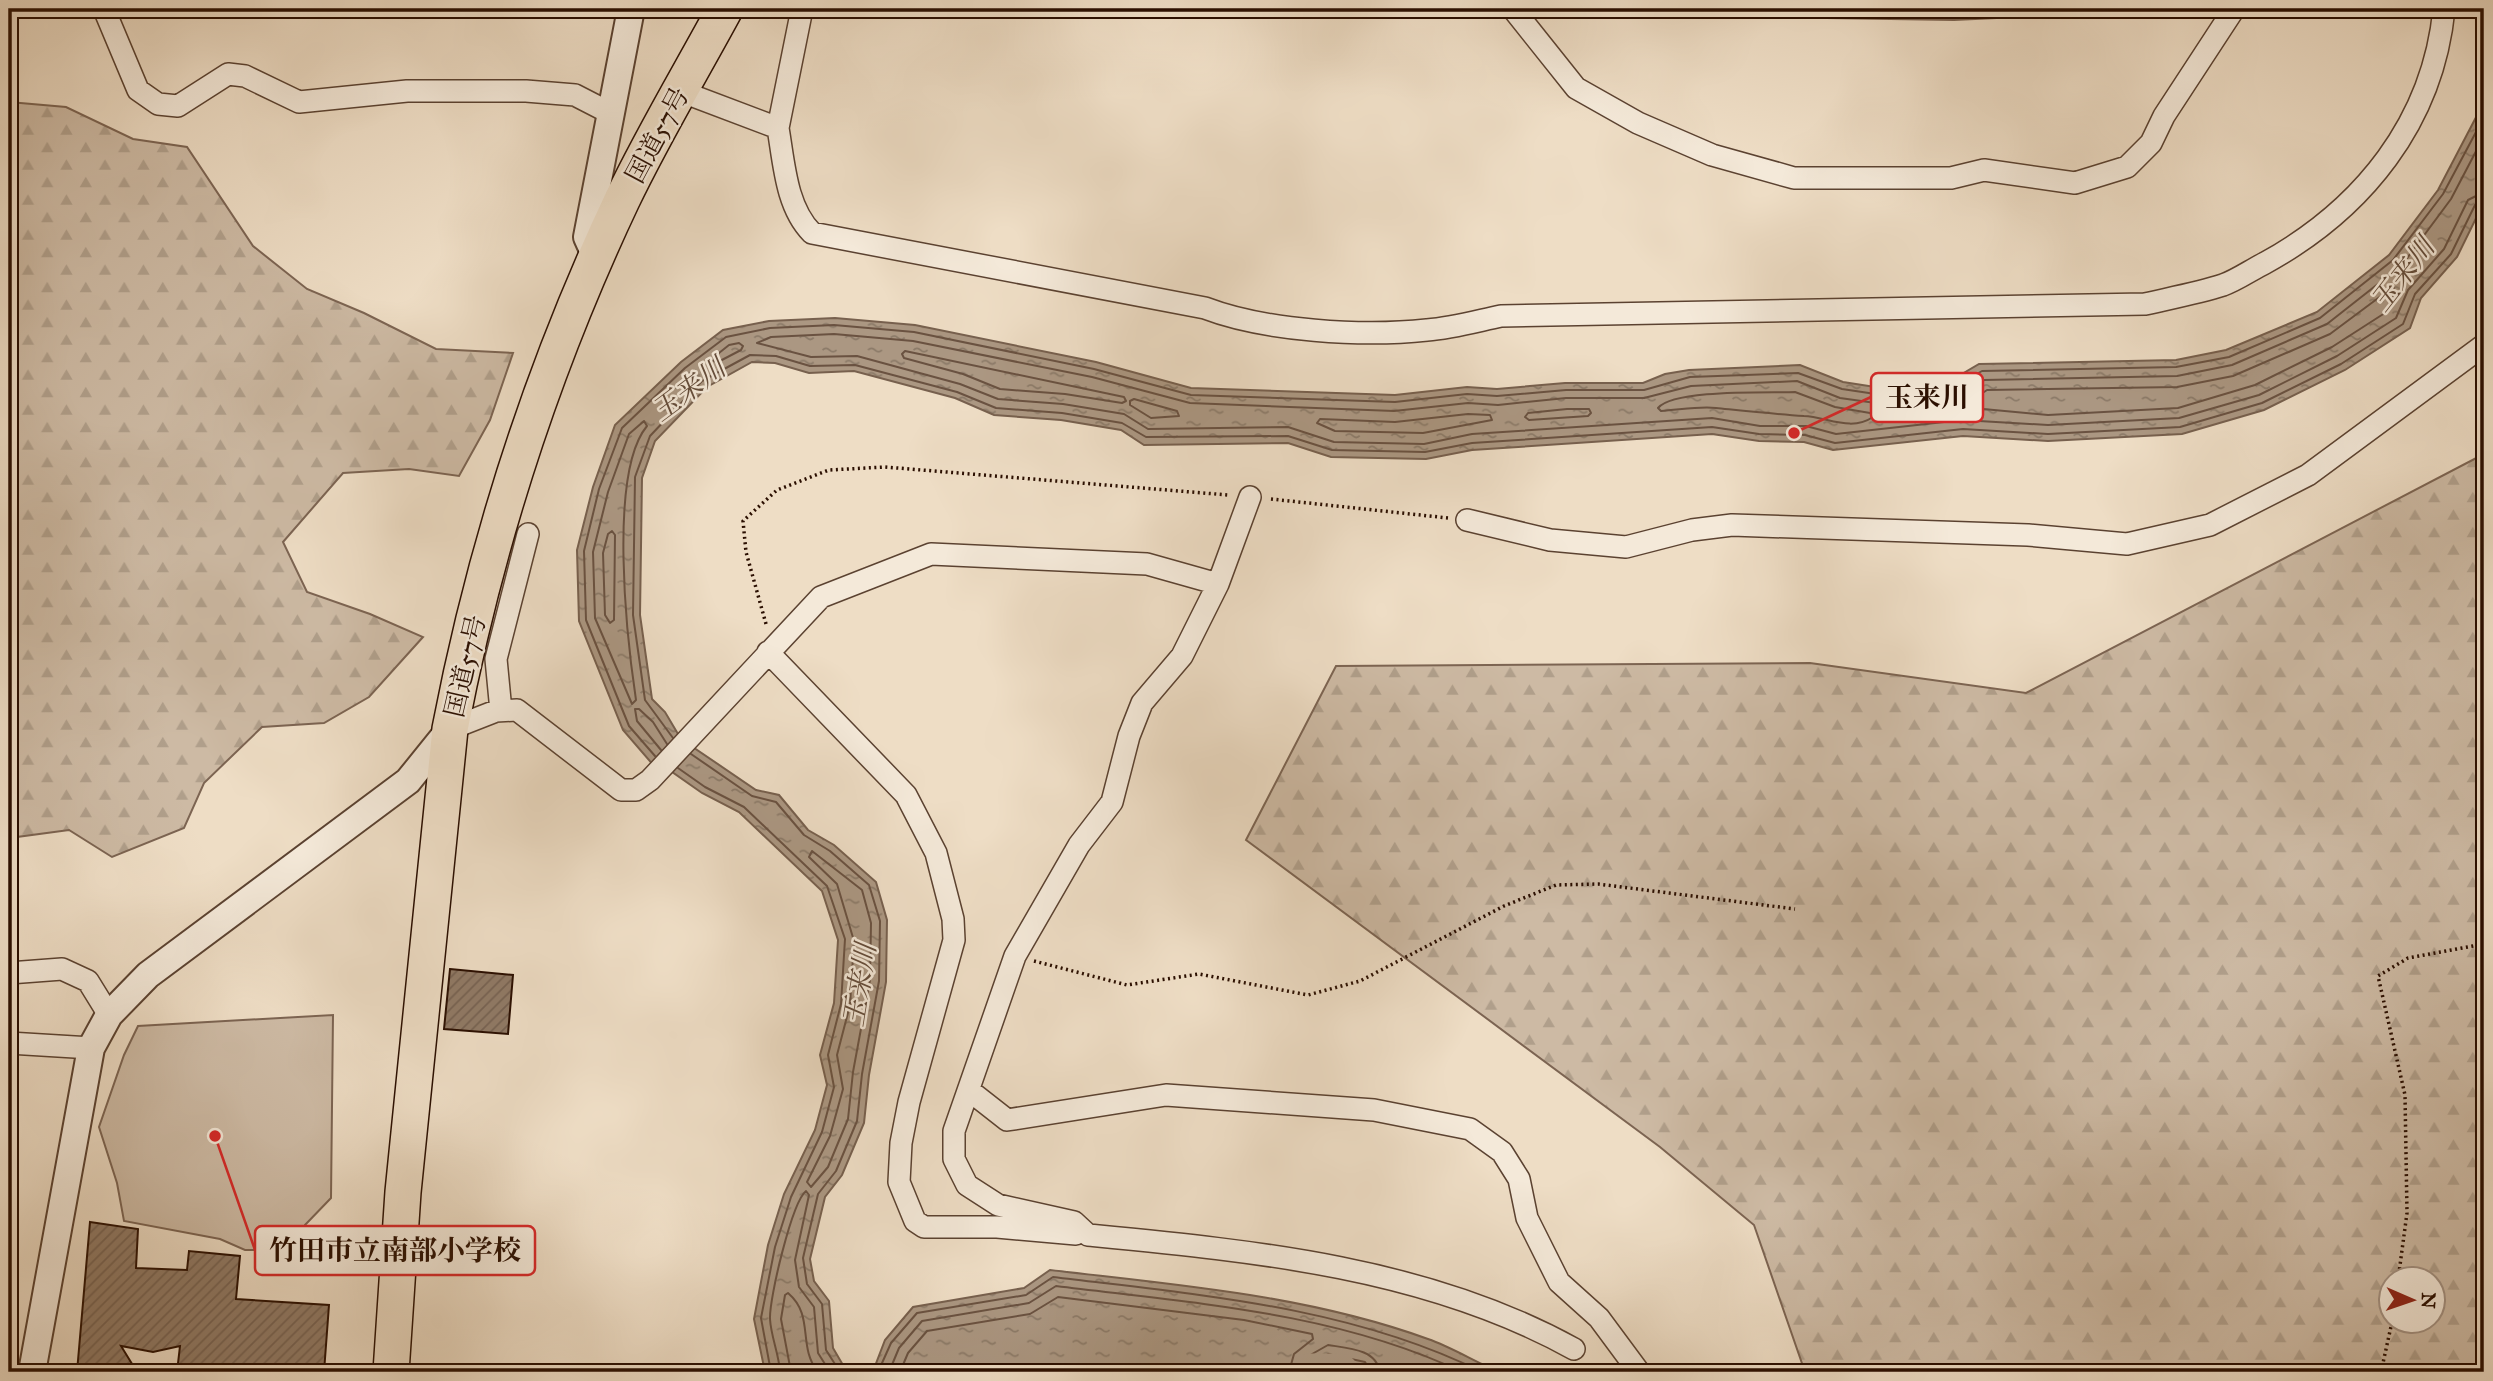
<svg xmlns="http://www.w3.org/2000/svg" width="2493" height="1381" font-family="'IM FELL Great Primer','Noto Serif JP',serif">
<defs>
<pattern id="forest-firs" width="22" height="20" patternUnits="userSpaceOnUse" patternTransform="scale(1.75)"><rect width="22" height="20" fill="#cdbaa4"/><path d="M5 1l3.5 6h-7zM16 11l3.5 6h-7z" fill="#b09f8b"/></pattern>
<pattern id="water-ripples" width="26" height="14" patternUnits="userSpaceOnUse" patternTransform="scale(1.75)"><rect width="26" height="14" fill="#ab9782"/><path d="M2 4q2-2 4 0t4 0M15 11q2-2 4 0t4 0" fill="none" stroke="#8b7a68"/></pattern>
<pattern id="building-hatch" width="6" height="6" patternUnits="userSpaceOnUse" patternTransform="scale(1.75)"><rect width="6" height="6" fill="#907a66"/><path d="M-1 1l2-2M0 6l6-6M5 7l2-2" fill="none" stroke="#766252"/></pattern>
</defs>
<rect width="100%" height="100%" fill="#eeddc5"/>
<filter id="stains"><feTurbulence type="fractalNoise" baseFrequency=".00286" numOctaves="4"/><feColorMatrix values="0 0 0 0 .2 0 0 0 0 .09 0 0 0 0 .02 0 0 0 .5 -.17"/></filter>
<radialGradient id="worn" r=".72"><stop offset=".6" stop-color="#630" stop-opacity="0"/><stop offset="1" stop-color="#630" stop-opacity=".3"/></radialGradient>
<path fill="url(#forest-firs)" stroke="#7c6452" stroke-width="2" fill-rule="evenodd" d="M 1748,9 L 2079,9 L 2062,15 L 1954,20 L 1759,17 Z
M 9,102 L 66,107 L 133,139 L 187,147 L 253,246 L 307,289 L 364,313 L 436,349 L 513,353 L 490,420 L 459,476 L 409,469 L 343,473 L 283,542 L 307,592 L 370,614 L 423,637 L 369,697 L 324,723 L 262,727 L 204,783 L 184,828 L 112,857 L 69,830 L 9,838 Z
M 2484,454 L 2484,1372 L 1805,1372 L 1754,1225 L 1660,1147 L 1246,840 L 1336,666 L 1810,663 L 2026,693 ZM 2392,1280 L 2434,1280 L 2434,1322 L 2392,1322 Z"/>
<path fill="#cdbaa4" stroke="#7c6452" stroke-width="2" d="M 333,1015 L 331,1198 L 305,1225 L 304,1250 L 245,1250 L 220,1239 L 124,1221 L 117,1183 L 99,1127 L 124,1055 L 138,1026 Z"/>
<path fill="url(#water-ripples)" stroke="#77604e" stroke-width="2" d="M 2484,102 L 2484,202 L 2457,257 L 2421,298 L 2410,328 L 2345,370 L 2264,410 L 2182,434 L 2048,441 L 1963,436 L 1833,450 L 1804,442 L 1759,441 L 1712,434 L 1472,450 L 1426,459 L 1331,457 L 1288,443 L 1144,445 L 1121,430 L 1061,420 L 994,415 L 955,398 L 854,371 L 809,373 L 775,363 L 752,362 L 707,387 L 655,441 L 642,478 L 640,615 L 652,699 L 665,712 L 681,739 L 756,790 L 779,795 L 808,830 L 834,845 L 876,882 L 887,920 L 886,982 L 869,1075 L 864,1123 L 842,1175 L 825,1197 L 810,1259 L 814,1281 L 829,1301 L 833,1348 L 847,1372 L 765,1372 L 754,1319 L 768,1245 L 784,1194 L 815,1130 L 827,1085 L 820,1055 L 834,1003 L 838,940 L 822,891 L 739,812 L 702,793 L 672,772 L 655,767 L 623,730 L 579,621 L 577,550 L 593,487 L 615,425 L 681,362 L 723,330 L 769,321 L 835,318 L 915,325 L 1096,362 L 1191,388 L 1395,395 L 1467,387 L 1497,389 L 1565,383 L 1643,383 L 1665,374 L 1689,370 L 1800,365 L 1843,382 L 1888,389 L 1950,381 L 1979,364 L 2176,360 L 2226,350 L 2317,312 L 2389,255 L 2438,190 Z
M 1050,1270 C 1177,1285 1307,1295 1428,1339 C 1448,1346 1467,1357 1486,1366 L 1492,1372 L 1371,1372 L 1328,1361 L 1312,1372 L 1220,1372 L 1209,1369 L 1198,1372 L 865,1372 L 875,1366 L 885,1340 L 913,1307 L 1024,1288 Z"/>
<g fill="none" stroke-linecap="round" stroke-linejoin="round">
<path stroke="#6a5241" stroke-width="2" d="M 2484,136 L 2451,199 L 2402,265 L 2327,324 L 2232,365 L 2177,376 L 1984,380 L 1954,396 L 1890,405 L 1840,398 L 1797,381 L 1691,386 L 1644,398 L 1566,398 L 1498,405 L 1468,403 L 1394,411 L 1190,403 L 1092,377 L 913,341 L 834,334 L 771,337 L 757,343 L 811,357 L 857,356 L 960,384 L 998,399 L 1063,404 L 1124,414 L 1148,429 L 1288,427 L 1334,442 L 1424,444 L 1472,434 L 1712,418 L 1760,426 L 1806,426 L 1836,434 L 1962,420 L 2048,425 L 2179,418 L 2259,395 L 2337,356 L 2396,318 L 2408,290 L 2444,249 L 2468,200 L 2484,192
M 2393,287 L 2395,291 L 2388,311 L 2332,347 L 2255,385 L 2178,408 L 2048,415 L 1962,407 L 1987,390 L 2177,387 L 2233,376 L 2330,334 Z
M 739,343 L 743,346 L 741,350 L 718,362 L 714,361 L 714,357 L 729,345 Z
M 905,351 L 1124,397 L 1126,401 L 1122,403 L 1065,394 L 1000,389 L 963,374 L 904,358 L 902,354 Z
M 1795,392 L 1835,407 L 1870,413 L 1873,417 C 1851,432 1827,417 1804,416 C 1774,414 1746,411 1716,408 C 1699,406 1679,410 1661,411 L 1658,408 C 1674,389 1768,393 1795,392 Z
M 1134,399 L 1177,411 L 1179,416 L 1151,418 L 1130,405 L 1130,401 Z
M 1567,409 L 1589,409 L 1591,413 L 1588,416 L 1529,420 L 1525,417 L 1528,413 Z
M 1468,414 L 1490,415 L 1492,420 L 1423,433 L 1335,431 L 1317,423 L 1320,419 L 1395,422 Z
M 644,421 L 647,426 C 608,473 627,640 636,700 L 632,704 L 595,618 L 593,552 L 608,492 L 629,434 Z
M 612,531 L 615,535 L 614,620 L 610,623 L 605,615 L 603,553 L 608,534 Z
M 673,738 L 645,700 L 633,615 L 635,477 L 650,436 L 702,381 L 750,355 L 776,356 L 810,366 L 855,365 L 957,392 L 996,408 L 1062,413 L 1122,423 L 1146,437 L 1288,436 L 1332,450 L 1425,452 L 1472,443 L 1712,427 L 1759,434 L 1805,435 L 1835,443 L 1963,429 L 2048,434 L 2180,427 L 2262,403 L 2341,364 L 2403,324 L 2415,294 L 2451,254 L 2475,205 L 2484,201
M 661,750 L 637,721 L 635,709 L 639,709 L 653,722 L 667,744
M 691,754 L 752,796 L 776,802 L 804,835 L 830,851 L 869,885 L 880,921 L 879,981 L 862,1074 L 857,1121 L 836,1171 L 818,1194 L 803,1258 L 807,1284 L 822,1304 L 826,1350 L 840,1372
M 655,756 L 629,726 L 586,620 L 584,551 L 599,489 L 622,428 L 685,368 L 726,337 L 770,328 L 834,325 L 914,332 L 1094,369 L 1191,395 L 1395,402 L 1467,394 L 1497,396 L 1566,390 L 1644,390 L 1690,377 L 1798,373 L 1842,389 L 1889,396 L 1952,388 L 1982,371 L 2176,367 L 2229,357 L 2320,318 L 2393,260 L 2443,194 L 2484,117
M 678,768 L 705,787 L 744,807 L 827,886 L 845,939 L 841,1004 L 828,1055 L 834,1087 L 822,1132 L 791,1197 L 775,1247 L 761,1318 L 771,1372
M 812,851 L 862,890 L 871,923 L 870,980 L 853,1072 L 848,1119 L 828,1167 L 811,1187 L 807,1182 L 830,1136 L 843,1089 L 837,1055 L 850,1005 L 854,941 L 837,884 L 809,857 Z
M 780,1372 C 779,1354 771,1337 770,1319 C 769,1299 792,1202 806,1191 L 809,1195 L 795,1260 L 799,1287 L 814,1307 L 818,1353 L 830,1372
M 791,1372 L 781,1319 L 785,1295 L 788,1293 C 815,1316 797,1346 818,1372
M 878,1372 L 891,1343 L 917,1313 L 1026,1295 L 1053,1277 C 1199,1295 1349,1306 1482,1372
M 889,1372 L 899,1348 L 922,1321 L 1029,1303 L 1056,1286 C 1192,1303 1336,1312 1462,1372
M 900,1372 L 908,1353 L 927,1331 L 1030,1314 L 1058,1297 L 1244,1320 L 1312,1334 L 1313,1339 L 1294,1354 L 1289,1372
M 1300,1372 L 1305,1358 L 1328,1345 C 1346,1348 1378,1349 1379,1372
M 1309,1372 L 1311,1364 L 1328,1354 L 1365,1362 L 1371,1372"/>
<path stroke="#ab9782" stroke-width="37" d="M 1309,1372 L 1340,1372"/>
</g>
<path fill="url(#building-hatch)" stroke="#2a0e00" stroke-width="2" d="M 450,969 L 513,975 L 508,1034 L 444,1029 Z
M 90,1222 L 138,1229 L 136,1268 L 187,1270 L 189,1251 L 240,1256 L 236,1299 L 329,1305 L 324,1372 L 177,1372 L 180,1346 L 153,1352 L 121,1346 L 137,1372 L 77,1372 Z"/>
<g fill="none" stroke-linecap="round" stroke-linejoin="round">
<defs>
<path id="minor" d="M 104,9 L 138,90 L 158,104 L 178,106 L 228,74 L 245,76 L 299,102 L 407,91 L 526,91 L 575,95 L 610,113
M 1513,9 L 1576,88 L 1638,123 L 1712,155 L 1794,178 L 1951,178 L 1984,170 L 2075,183 L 2127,167 L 2151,143 L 2164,116 L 2234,9
M 680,91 L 778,128 L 802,9
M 778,128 C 784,163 786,207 812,233 L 1205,308 C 1265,331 1363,337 1427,330 C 1452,328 1477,321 1501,316 L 2145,304 C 2171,298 2198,293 2223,285 C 2237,280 2251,270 2265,263 C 2363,209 2433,122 2444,9
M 1250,497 L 1218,584 L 1182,656 L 1142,703 L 1129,736 L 1112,802 L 1079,845 L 1015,956 L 954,1131 L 954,1159 L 967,1185 L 998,1205 L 1074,1222 L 1088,1235 C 1253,1251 1426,1267 1574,1349
M 1467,520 L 1550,540 L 1626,547 L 1692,530 L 1732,525 L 2028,535 L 2127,544 L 2210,525 L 2308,475 L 2484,345
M 768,652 L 906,795 L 936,853 L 953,919 L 954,940 L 909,1102 L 901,1143 L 899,1182 L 915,1221 L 924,1227 L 997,1227 L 1076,1234
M 501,711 L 496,659 L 528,534
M 450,729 L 496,711 L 517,710 L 621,790 L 636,790 L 650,780 L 821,597 L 931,554 L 1147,564 L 1218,584
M 9,973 L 62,969 L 88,981 L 109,1015
M 9,1043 L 91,1048
M 970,1091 L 1007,1120 L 1166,1095 L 1374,1110 L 1470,1129 L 1502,1152 L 1519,1179 L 1527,1218 L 1559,1282 L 1599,1318 L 1639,1372"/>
<path id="tertiary" d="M 596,257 L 587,237 L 631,9
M 32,1372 L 91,1048 L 109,1015 L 148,975 L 408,781 L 450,729"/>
<path id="trunk" d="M 391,1372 L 403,1192 L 450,729 C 485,547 543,367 622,200 C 653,135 691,72 725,9"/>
</defs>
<use href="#minor" stroke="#5b4231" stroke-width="24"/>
<use href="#tertiary" stroke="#5b4231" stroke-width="30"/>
<use href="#trunk" stroke="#2a0e00" stroke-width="38"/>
<path stroke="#2a0e00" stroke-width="3.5" stroke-dasharray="2 3.5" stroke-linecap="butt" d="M 1271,499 L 1448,518
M 766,624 L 746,552 L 743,521 L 777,490 L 829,470 L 885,467 L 1228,495
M 1034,961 L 1127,985 L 1199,974 L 1308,995 L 1360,981 L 1504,906 L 1556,885 L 1598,884 L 1795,909
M 2398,1280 L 2407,1213 L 2405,1095 L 2378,976 L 2408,958 L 2484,944
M 2381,1372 L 2392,1322"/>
<use href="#minor" stroke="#f4e9d9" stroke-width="21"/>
<use href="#tertiary" stroke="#f4e9d9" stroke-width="26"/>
<use href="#trunk" stroke="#eeddc5" stroke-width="35"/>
</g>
<g text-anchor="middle" stroke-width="5" stroke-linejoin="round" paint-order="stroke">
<g font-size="26" fill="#2a0e00" stroke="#f4e9d9">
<text transform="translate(657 135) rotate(-62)" y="9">国道57号</text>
<text transform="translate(465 666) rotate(-77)" y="9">国道57号</text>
</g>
<g font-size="28" font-style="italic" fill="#644c3a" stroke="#f4e9d9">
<text transform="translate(2402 274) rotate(-52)" y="10">玉来川</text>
<text transform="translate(688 389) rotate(-37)" y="10">玉来川</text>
<text transform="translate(859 985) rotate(-81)" y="10">玉来川</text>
</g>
</g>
<path fill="none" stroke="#d62828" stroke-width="2.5" d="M1794 433L1871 397M215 1136L255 1250"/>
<g fill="#d62828" stroke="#f4e9d9" stroke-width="2.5">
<circle cx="1794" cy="433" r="7"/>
<circle cx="215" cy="1136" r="7"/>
</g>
<g fill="#f4e9d9" stroke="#d62828" stroke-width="2.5">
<rect x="1871" y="373" width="112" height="49" rx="7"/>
<rect x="255" y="1226" width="280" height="49" rx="7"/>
</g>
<g font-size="28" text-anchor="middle" font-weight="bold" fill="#2a0e00">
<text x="1927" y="407">玉来川</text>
<text x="395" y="1260">竹田市立南部小学校</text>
</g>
<rect width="2493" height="1381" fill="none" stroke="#eeddc5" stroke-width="35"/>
<rect x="10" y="10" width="2472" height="1360" fill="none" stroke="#2a0e00" stroke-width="3.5"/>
<rect x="18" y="18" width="2458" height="1346" fill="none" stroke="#2a0e00" stroke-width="2"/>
<g transform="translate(2412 1300) rotate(92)"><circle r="33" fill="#f4e9d9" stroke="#a39182" stroke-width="2"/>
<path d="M0-5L12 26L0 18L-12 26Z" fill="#8f2418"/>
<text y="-10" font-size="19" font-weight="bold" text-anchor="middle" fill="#2a0e00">N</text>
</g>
<rect width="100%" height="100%" filter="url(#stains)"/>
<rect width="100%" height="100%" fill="url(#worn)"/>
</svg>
